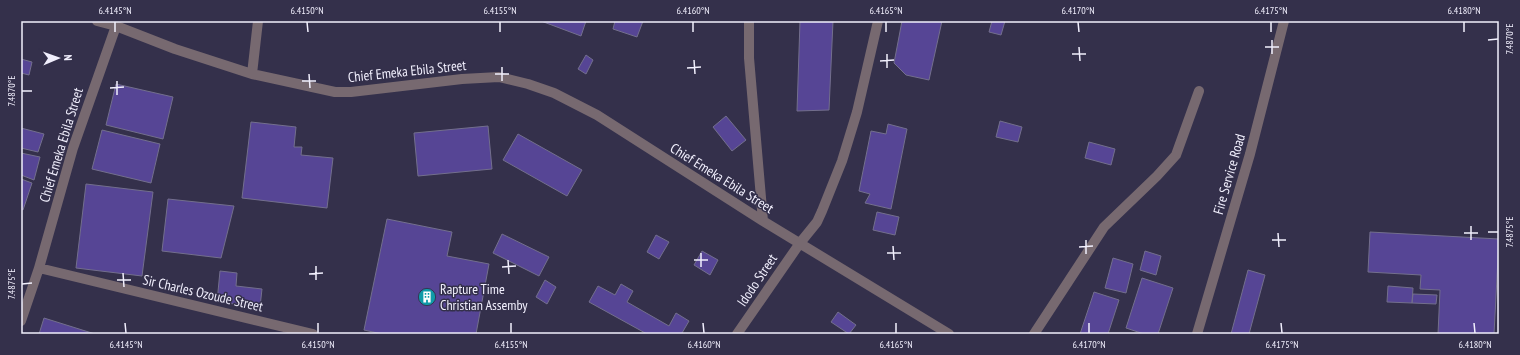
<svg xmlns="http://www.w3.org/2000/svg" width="1520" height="355" font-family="'PT Sans Narrow',sans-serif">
<rect width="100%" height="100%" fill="#34304b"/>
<path fill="#564595" stroke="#736f8d" d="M 541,21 L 586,21 L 581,36 Z
M 615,21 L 643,21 L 637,37 L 613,29 Z
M 800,21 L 833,21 L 829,110 L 797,111 Z
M 902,21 L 942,21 L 929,80 L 906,75 L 894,63 Z
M 992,21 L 1005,21 L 1001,35 L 989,32 Z
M 586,55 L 593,60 L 586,74 L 578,69 Z
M 21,59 L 32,62 L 29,75 L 21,73 Z
M 116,84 L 173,97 L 163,139 L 106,125 Z
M 726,116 L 746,140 L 732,151 L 713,127 Z
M 1000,121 L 1022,127 L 1018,142 L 996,137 Z
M 251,122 L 296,127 L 294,147 L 302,147 L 301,155 L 333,158 L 327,208 L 242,198 Z
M 888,124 L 907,129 L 891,209 L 865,203 L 870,194 L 859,191 L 871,131 L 886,134 Z
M 488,126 L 492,169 L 418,176 L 414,133 Z
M 21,128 L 44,134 L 38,152 L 21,148 Z
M 102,130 L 160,144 L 151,183 L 92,169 Z
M 518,134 L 582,170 L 567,196 L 503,160 Z
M 1089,142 L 1115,149 L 1111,165 L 1085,158 Z
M 21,153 L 40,157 L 34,180 L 21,175 Z
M 21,179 L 32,183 L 23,210 L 21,209 Z
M 86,184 L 153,192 L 142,276 L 76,268 Z
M 168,199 L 234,206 L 221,258 L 162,251 Z
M 877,212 L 899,217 L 895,235 L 873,230 Z
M 387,219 L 452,232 L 447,256 L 489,264 L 476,334 L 382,334 L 364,330 Z
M 1370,232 L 1499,239 L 1494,334 L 1438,334 L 1440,290 L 1420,289 L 1421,275 L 1368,272 Z
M 502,234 L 549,257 L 539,276 L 493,253 Z
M 656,235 L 669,242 L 659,259 L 647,252 Z
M 702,251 L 718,260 L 710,275 L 694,265 Z
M 1145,251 L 1161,256 L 1156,275 L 1140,270 Z
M 1113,258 L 1133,264 L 1126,293 L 1105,288 Z
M 1248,270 L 1265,275 L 1249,334 L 1231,334 Z
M 220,271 L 237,273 L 236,286 L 262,289 L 260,307 L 217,302 Z
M 1142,278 L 1173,288 L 1158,334 L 1144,334 L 1126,328 Z
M 545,280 L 556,287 L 547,304 L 536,297 Z
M 621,284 L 633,291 L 627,302 L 669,326 L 676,313 L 689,321 L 682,333 L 683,334 L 647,334 L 589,302 L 598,286 L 615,295 Z
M 1388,286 L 1413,288 L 1412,303 L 1387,302 Z
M 1094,292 L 1119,300 L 1108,334 L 1080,334 Z
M 1413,294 L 1437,295 L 1436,304 L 1412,303 Z
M 838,312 L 856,325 L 849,334 L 831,322 Z
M 44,318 L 95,334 L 39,334 Z"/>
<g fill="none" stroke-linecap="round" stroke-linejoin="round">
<path stroke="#776970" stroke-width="10" d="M 1034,334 L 1104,227 L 1157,176 L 1176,155 L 1199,91"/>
<path stroke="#776970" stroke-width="10" d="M 97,21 L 116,26 L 175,49 L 252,74 L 335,92 L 351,92 L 462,79 L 499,77 L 528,84 L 554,93 L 597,115 L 763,221 L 949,334
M 749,21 L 749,58 L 763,221
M 252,74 L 258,21
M 39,268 L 313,334
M 21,321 L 39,268 L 73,148 L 116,26
M 737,334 L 800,243 L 817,222 L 822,211 L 842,161 L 857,112 L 878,21
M 1197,334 L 1250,154 L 1284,21"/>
</g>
<path fill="none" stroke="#f1effd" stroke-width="1.5" d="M 115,22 L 115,32M 307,22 L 308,32M 500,22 L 500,32M 693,22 L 693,32M 886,22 L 886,32M 1078,22 L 1079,32M 1271,22 L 1271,32M 1464,22 L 1464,32M 1272,40 L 1272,54M 1488,40 L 1498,39M 1079,47 L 1080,61M 1265,47 L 1279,47M 887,54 L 887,68M 1072,54 L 1086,54M 694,60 L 695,74M 880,61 L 894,60M 502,67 L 502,81M 687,68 L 701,67M 309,74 L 310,88M 495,74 L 509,74M 117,81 L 117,95M 302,81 L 316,81M 110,88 L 124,87M 22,91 L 32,91M 1471,226 L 1471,240M 1488,232 L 1498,232M 1278,233 L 1279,247M 1464,233 L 1478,233M 1086,240 L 1086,254M 1272,240 L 1286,240M 893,246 L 894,260M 1079,247 L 1093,246M 701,253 L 701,267M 887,253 L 901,253M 508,260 L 509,274M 694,260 L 708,260M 316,266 L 316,280M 502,267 L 516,266M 123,273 L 124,287M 309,274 L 323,273M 117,280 L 131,280M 22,284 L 32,283M 125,323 L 126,333M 318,323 L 318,333M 511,323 L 511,333M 703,323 L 704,333M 896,323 L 896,333M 1089,323 L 1089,333M 1281,323 L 1282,333M 1474,323 L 1475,333"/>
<defs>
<symbol id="building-disc" viewBox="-11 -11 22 22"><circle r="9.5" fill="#0f9aa8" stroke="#34304b"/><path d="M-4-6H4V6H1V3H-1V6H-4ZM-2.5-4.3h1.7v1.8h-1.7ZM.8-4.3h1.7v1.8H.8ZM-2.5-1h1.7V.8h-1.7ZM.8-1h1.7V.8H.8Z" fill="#fff"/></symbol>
</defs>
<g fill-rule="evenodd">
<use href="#building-disc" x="417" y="287" width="20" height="20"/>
</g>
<g text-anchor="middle" stroke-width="3" stroke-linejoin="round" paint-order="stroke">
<g font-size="14" fill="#f1effd" stroke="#34304b">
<text transform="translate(407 71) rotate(-6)" y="5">Chief Emeka Ebila Street</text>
<text transform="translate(61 145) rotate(-73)" y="5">Chief Emeka Ebila Street</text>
<text transform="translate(1229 174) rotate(-74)" y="5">Fire Service Road</text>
<text transform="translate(722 178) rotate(32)" y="5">Chief Emeka Ebila Street</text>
<text transform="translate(757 280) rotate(-56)" y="5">Idodo Street</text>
<text transform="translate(203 293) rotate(13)" y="5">Sir Charles Ozoude Street</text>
</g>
<g font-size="14" fill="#f1effd" stroke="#34304b" text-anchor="start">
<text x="440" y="294">Rapture Time<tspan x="440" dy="16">Christian Assemby</tspan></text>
</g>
</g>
<rect width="1520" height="355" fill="none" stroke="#34304b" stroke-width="44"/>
<g transform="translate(58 58) rotate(88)" stroke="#34304b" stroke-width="3" paint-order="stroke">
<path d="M0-3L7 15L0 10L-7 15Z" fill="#f1effd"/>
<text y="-6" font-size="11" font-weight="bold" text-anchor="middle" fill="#f1effd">N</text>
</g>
<rect x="22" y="22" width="1476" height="311" fill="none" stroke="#f1effd" stroke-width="1.5"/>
<g font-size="10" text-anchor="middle" fill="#f1effd">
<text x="115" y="14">6.4145°N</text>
<text x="307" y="14">6.4150°N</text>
<text x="500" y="14">6.4155°N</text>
<text x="693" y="14">6.4160°N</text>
<text x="886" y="14">6.4165°N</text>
<text x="1078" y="14">6.4170°N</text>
<text x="1271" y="14">6.4175°N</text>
<text x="1464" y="14">6.4180°N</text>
<text transform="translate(1509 39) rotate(-90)" y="4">7.4870°E</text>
<text transform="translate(11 91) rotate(-90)" y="4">7.4870°E</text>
<text transform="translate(1509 232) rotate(-90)" y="4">7.4875°E</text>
<text transform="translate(11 284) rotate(-90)" y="4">7.4875°E</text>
<text x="126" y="348">6.4145°N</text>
<text x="318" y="348">6.4150°N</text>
<text x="511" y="348">6.4155°N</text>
<text x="704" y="348">6.4160°N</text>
<text x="896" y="348">6.4165°N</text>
<text x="1089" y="348">6.4170°N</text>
<text x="1282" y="348">6.4175°N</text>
<text x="1475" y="348">6.4180°N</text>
</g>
</svg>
